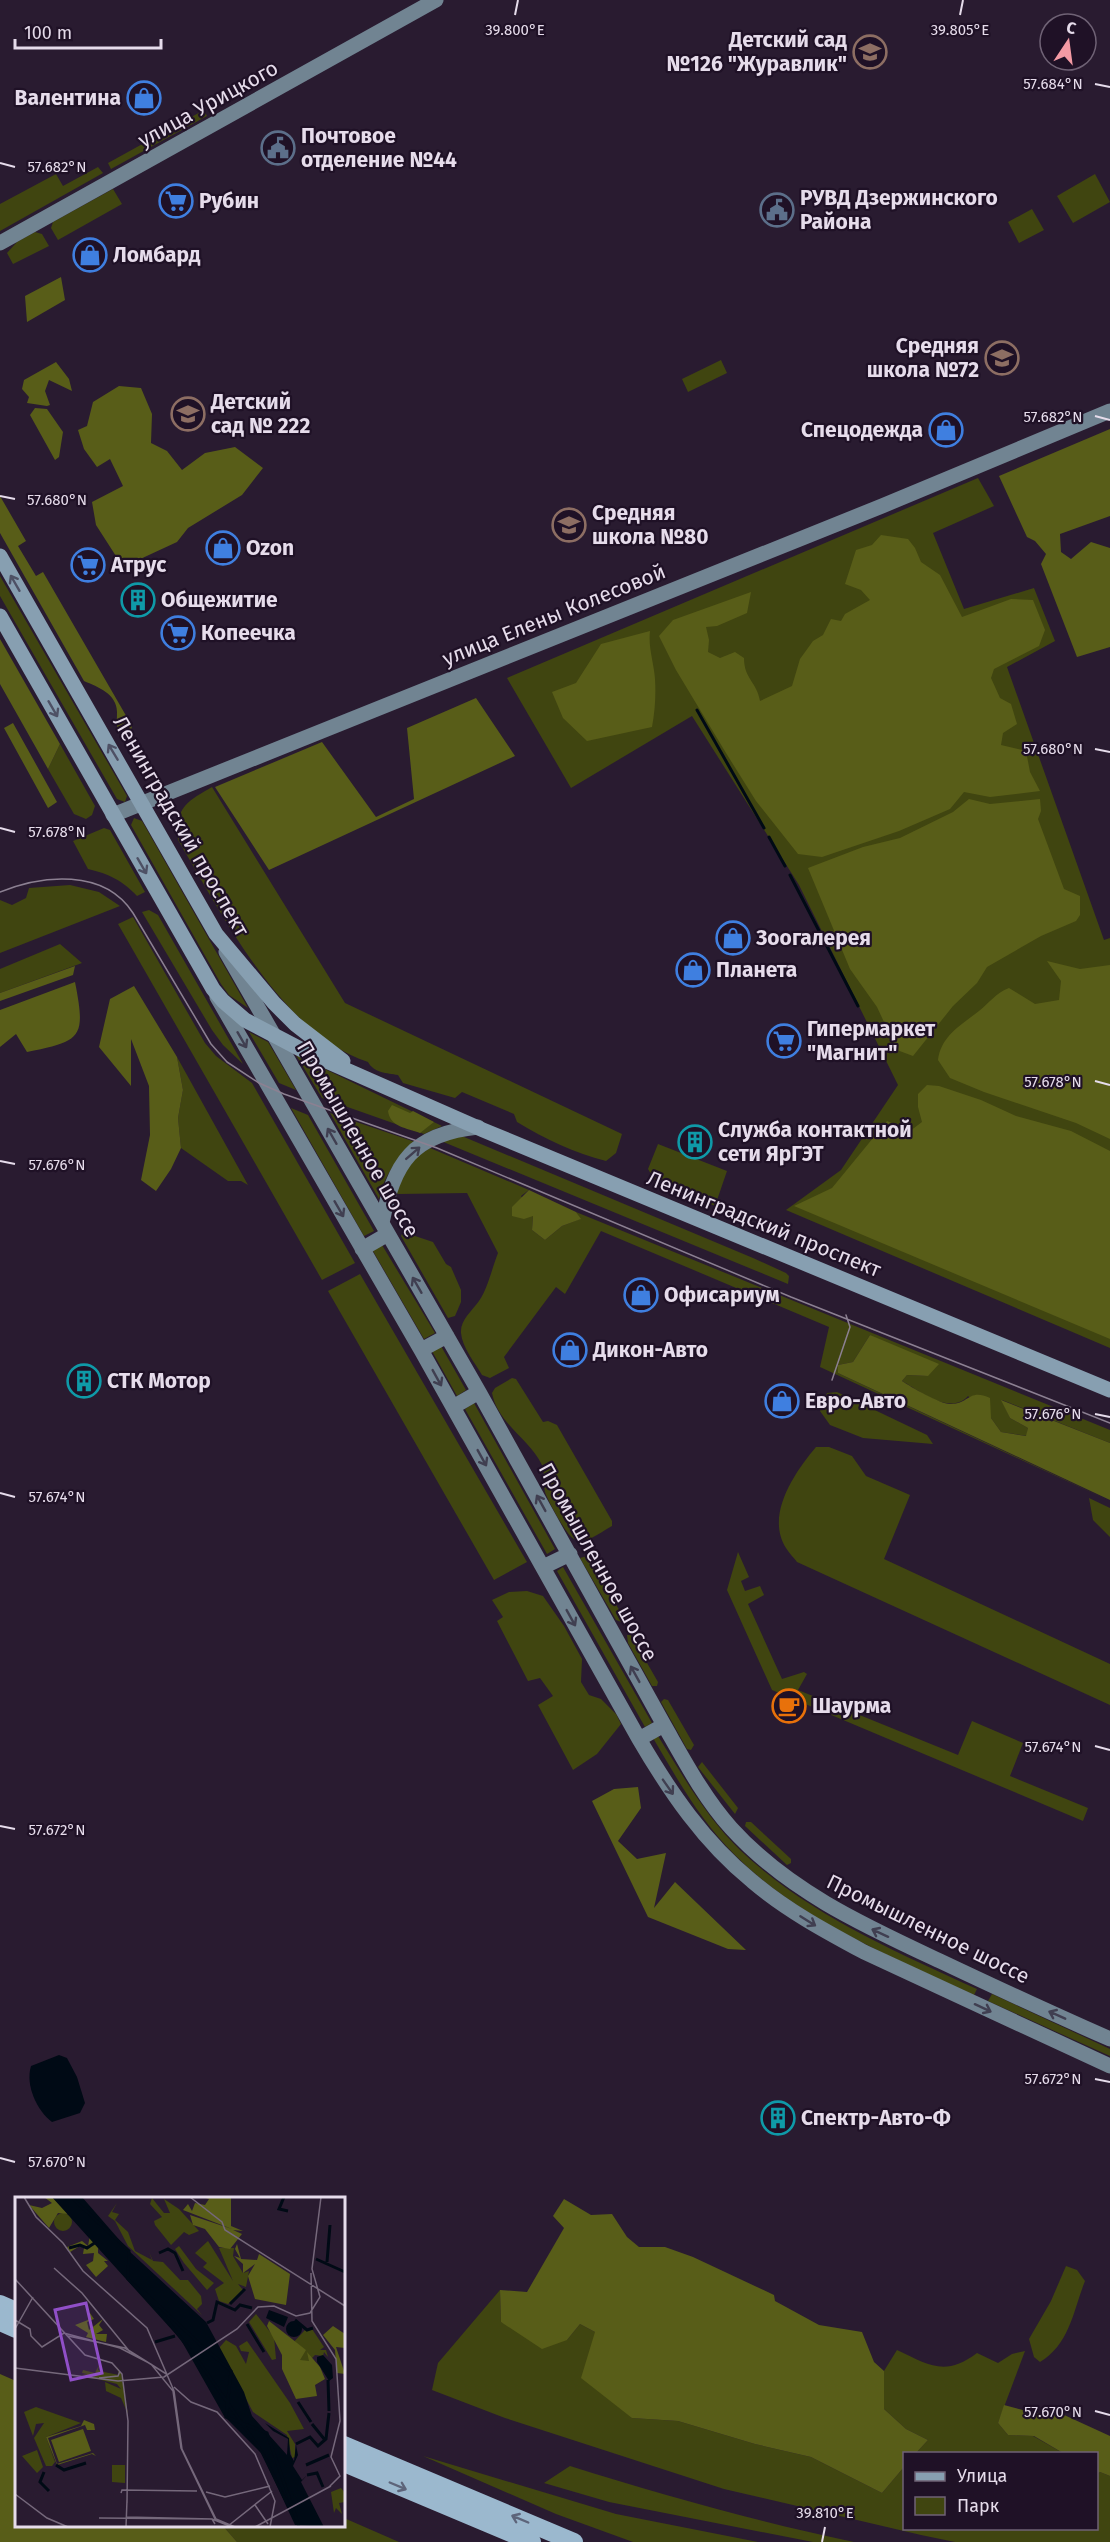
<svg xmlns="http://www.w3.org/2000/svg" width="1110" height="2542" font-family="'Fira Sans',sans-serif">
<rect width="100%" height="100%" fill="#291b30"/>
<path fill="#404510" d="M 204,110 L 207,116 L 111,169 L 108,163 Z
M 98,167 L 103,173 L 0,231 L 0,204 L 56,174 L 63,186 Z
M 1095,174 L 1110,202 L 1073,223 L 1057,196 Z
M 113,189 L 122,204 L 58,240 L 51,228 L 53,222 Z
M 1032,209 L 1044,230 L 1019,243 L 1008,222 Z
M 35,232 L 42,234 L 49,246 L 13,264 L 7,253 L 17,242 Z
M 721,360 L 727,373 L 688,392 L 682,379 Z
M 978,478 L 994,506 L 933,533 L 964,609 L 1034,588 L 1055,641 L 1007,667 L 1104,940 L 1110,938 L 1110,1348 L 786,1210 L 841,1170 L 898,1085 L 799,885 L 692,716 L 571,788 L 507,678 Z
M 0,576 L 127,796 L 125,802 L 117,799 L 0,596 Z
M 60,744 L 95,806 L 92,815 L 86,819 L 74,814 L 48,769 Z
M 212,787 L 345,1003 L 622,1134 L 616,1153 L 606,1161 C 575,1153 545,1139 517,1122 L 514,1114 L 462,1092 L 455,1098 L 403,1083 L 398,1075 C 387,1073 374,1073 368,1062 C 282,1034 222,914 178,840 C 175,808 186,802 212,787 Z
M 134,818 L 142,821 L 248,1008 L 229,995 L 221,984 L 131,825 Z
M 104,828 L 110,830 L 145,892 L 137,896 C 122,880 109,874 88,869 L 73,841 Z
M 70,885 L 99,892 L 120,906 L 0,953 L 0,900 L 12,905 L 26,898 L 29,888 Z
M 149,910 L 158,915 L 243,1064 L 223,1045 L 212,1030 L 142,912 Z
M 133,917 L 205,1043 L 216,1056 L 252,1083 L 355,1263 L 322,1280 L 118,924 Z
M 60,944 L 82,963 L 0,993 L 0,969 Z
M 249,1032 L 268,1042 L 296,1090 L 279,1083 Z
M 296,1055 L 442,1126 L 424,1134 L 322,1098 Z
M 177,1057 L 248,1185 L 241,1181 L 228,1181 L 181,1148 L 178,1118 L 183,1090 Z
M 291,1108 L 308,1115 L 374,1231 L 364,1236 Z
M 330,1113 L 415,1142 C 397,1158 384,1175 379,1199 Z
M 457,1134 L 753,1258 L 786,1273 L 789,1276 L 788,1284 L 441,1141 Z
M 658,1144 L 727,1171 L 715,1206 L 656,1182 L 648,1169 Z
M 430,1148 L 529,1190 L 521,1196 L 533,1216 L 532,1230 L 545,1240 L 562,1226 L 580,1219 L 576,1212 L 1110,1430 L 1110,1443 L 1002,1400 L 1010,1418 L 1028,1428 L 1027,1436 L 1001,1432 L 991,1418 L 968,1396 C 950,1416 920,1391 902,1381 L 907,1375 L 928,1376 L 870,1335 L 853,1362 L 838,1365 L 838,1373 L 1110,1501 L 820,1367 L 829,1327 L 601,1231 L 565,1294 L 556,1287 L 504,1357 L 509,1368 L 490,1378 L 482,1375 C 475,1363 462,1347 461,1333 C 460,1320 472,1311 479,1301 C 488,1288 492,1268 498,1253 L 467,1193 L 398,1194 L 394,1191 C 402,1173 412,1158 430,1148 Z
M 406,1233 L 433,1242 L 446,1264 L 451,1267 L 461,1290 L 461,1302 L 455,1316 L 448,1318 L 401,1236 L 402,1234 Z
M 382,1245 L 435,1333 L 424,1339 L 373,1251 Z
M 360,1274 L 527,1562 L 494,1580 L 328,1291 Z
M 441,1346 L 466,1390 L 457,1396 L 432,1351 Z
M 512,1378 L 516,1379 L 543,1422 L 548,1421 L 557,1425 L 612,1521 L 612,1526 C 601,1532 586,1545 574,1539 C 567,1536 548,1501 545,1492 C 543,1483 545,1473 542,1465 C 529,1438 498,1424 492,1393 L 495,1388 Z
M 837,1392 L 927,1435 L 933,1444 L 863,1438 L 830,1425 L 820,1411 L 827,1393 Z
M 474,1403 L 555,1549 L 547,1554 L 465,1409 Z
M 816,1447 L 829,1447 L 852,1456 L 866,1476 L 910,1495 L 884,1559 L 1110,1664 L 1110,1705 L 797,1562 C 794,1558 789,1553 786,1548 C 765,1515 795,1472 816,1447 Z
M 1089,1498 L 1110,1508 L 1110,1537 L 1093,1520 Z
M 738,1552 L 749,1577 L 741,1581 L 745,1591 L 760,1586 L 764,1595 L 748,1604 L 782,1679 L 804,1672 L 807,1674 L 798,1690 L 958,1755 L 972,1721 L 1023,1743 L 1010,1776 L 1088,1808 L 1083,1821 L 772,1690 L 727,1590 Z
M 587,1556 L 624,1618 L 621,1622 L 616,1620 L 580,1558 Z
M 563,1567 L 652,1723 L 645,1727 L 557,1571 Z
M 527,1591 L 543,1596 L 564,1626 L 582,1659 L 581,1682 L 589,1695 L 601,1699 L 616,1714 L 621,1724 L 597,1754 L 573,1770 L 538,1705 L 553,1696 L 540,1678 L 528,1681 L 497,1621 L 503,1617 L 492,1600 L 509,1592 Z
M 627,1635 L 631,1635 L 658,1682 L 657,1686 L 652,1686 L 628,1643 Z
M 664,1699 L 668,1700 L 694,1745 L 691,1750 L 687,1749 L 661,1702 Z
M 658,1736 C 683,1776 706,1817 741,1851 C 808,1914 894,1951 977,1989 L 974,1995 C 891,1956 799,1920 734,1854 C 700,1820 677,1779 653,1738 Z
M 702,1762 L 738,1808 L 735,1814 L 698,1767 Z
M 746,1822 L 751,1822 L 791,1859 L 791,1863 L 787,1865 L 745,1826 Z
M 992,1994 L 1110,2049 L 1110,2056 L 988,2001 Z
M 1066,2266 L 1077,2270 L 1085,2281 C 1073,2311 1070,2344 1040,2362 L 1034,2357 L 1029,2339 L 1051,2301 Z
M 500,2290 L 501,2322 L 567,2340 L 580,2324 L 595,2332 L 632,2418 L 678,2421 L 755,2444 L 811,2457 L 882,2493 L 904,2467 L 904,2528 L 1096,2528 L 1097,2474 L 1100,2472 L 1110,2476 L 1110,2542 L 955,2542 L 921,2535 L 724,2489 L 505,2418 L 432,2390 L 438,2363 Z
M 897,2350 C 929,2365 945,2377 977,2353 L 998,2363 L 1012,2354 L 1025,2351 L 998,2423 L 1008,2435 L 1033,2436 L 1063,2453 L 916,2453 L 928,2440 L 906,2429 L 884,2409 L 884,2371 Z
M 423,2456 L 616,2514 L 758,2542 L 633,2542 L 556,2514 Z
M 570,2466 C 663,2495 758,2522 854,2542 L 813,2542 L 609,2502 L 544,2483 Z
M 344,2518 L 399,2542 L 237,2542 L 223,2526 L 344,2526 Z"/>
<path fill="#585d18" d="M 61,277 L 65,300 L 27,322 L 25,296 Z
M 56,362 L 69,379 L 72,391 L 49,380 L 45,391 L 50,405 L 47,406 L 27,403 L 29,397 L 22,389 L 24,380 Z
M 119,386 L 141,388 L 152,414 L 151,443 L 167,451 L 182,470 L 205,453 L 235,447 L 263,468 L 242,495 L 188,528 L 177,542 L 123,567 L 96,525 L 92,502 L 123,486 L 110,459 L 97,467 L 84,449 L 78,430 L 87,426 L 93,402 Z
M 35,408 L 47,409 L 63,432 L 59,457 L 55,460 L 30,415 Z
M 1110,429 L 1110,516 L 1060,534 L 1061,552 L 1071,559 L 1091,542 L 1110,548 L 1110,647 L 1077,657 L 1041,564 L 1046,554 L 1035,541 L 1027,537 L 999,476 Z
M 0,496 L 26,541 L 18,546 L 36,576 L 43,572 L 132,726 L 130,734 L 123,739 C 115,725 117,726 117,712 C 117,694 98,687 84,681 L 0,533 Z
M 881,535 L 908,539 L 915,548 L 921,562 L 940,575 L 962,617 L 1011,599 L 1033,600 L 1045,630 L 1039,646 L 994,669 L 991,678 L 1000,698 L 1011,704 L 1017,724 L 1003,733 L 1001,745 L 1026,751 L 1030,772 L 1040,791 L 990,797 L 964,792 L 950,809 L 899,831 L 822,857 L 798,854 L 756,801 L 726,753 L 676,670 L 659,636 L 673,620 L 751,592 L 747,613 L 717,626 L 706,627 L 709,640 L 708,652 L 720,658 L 735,652 L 744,658 C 744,679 757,682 760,701 L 792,686 L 800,659 L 813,641 L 823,635 L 831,619 L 841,621 L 845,614 L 870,600 L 861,590 L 845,584 L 856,550 L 872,545 Z
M 650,631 C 648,648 654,663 655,679 C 656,695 655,711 652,727 L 587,741 L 563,718 L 552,692 L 576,683 L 601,644 Z
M 0,639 L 60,744 L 48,769 L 0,684 Z
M 476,698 L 515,756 L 269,870 L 215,787 L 322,742 L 376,817 L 414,799 L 407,728 Z
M 13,723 L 57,802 L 48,808 L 4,728 Z
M 969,799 L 990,804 L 1040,799 L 1041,811 L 1038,819 L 1064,889 L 1080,896 L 1080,915 L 1076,921 L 1041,936 L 987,967 L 977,983 L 953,1006 L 913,1056 L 897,1050 L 877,1007 L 850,969 L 808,868 L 863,847 L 900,838 L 953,812 Z
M 1047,961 L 1080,969 L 1110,965 L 1110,1139 L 1076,1123 L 984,1092 L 950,1078 L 938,1060 C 941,1036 961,1025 979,1011 C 989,1003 996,993 1009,988 L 1035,1004 L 1059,1000 L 1061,981 Z
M 75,966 L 73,975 L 0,1001 L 0,993 Z
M 75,982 C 86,1038 82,1041 27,1052 L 16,1034 L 0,1047 L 0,1010 Z
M 134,986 L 177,1057 L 183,1090 L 178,1118 L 181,1148 L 171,1169 L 156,1191 L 141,1180 L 150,1135 L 149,1086 L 131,1039 L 131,1086 L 99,1047 L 110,999 Z
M 927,1085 L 939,1086 L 981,1100 L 1016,1116 L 1071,1131 L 1110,1151 L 1110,1339 L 794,1206 L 832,1188 L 887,1121 L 910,1131 L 922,1122 L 918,1107 L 918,1094 Z
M 392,1105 L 410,1113 L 413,1111 L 434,1122 L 420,1133 C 407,1128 390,1127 388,1111 Z
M 529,1190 L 576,1212 L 581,1219 L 562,1226 L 545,1240 L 532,1230 L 533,1216 L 524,1219 L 512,1216 L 512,1207 Z
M 870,1335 L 939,1364 L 928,1376 L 907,1375 L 902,1381 C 911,1387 940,1404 950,1404 C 969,1405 968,1388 990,1398 L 991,1418 L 1001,1432 L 1026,1436 L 1028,1428 L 1010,1418 L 1001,1400 L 1110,1443 L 1110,1500 L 838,1373 L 838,1365 L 853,1362 Z
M 638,1787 L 641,1808 L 618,1841 L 637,1859 L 666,1853 L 654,1908 L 675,1882 L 746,1950 L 728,1949 L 648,1917 L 592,1801 L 614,1789 Z
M 564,2199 L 591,2215 L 612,2214 L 627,2237 L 639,2247 L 665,2247 L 693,2257 L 774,2295 L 775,2301 L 819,2325 L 862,2332 L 874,2362 L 884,2371 L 884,2409 L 906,2429 L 928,2440 L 916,2453 L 904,2454 L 904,2467 L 882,2493 L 811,2457 L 755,2444 L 678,2421 L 632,2418 L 581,2378 L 595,2332 L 580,2324 L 567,2340 L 542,2349 L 501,2322 L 500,2290 L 527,2292 L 564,2228 L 553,2216 Z
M 0,2374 L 16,2381 L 16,2526 L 223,2526 L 237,2542 L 0,2542 Z
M 1004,2405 L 1034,2413 L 1062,2414 L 1110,2436 L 1110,2476 L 1100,2472 L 1097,2474 L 1096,2454 L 1063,2453 L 1034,2436 L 1008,2435 L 998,2423 Z"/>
<path fill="#000a15" d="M 59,2055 L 67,2058 L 77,2077 L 85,2103 L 80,2113 L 52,2122 C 37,2111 25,2085 31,2066 Z"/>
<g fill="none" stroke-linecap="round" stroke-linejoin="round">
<path stroke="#000a15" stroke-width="3" d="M 697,710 L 764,828
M 769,837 L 785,866
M 790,875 L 858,1006"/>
<path stroke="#718492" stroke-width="15" d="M 0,243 L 436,0
M 113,815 L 882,506 L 1110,411
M 226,952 L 479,1392 L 664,1725 C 684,1760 704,1798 731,1828 C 788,1891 865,1926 940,1961 C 997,1988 1053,2014 1110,2039
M 217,997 L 421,1350 L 639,1739 C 670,1792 704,1842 752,1881 C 786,1910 825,1931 864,1952 L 1110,2066
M 382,1223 C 394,1162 412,1134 478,1127
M 362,1249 L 388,1234
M 421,1350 L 447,1336
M 453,1407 L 479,1392
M 543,1567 L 570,1554
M 639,1739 L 664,1725"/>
<path stroke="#879fb1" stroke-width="15" d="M 0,556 L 216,934 L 274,1003 L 295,1024 L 343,1061
M 0,616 L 213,989 L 223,1001 L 245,1020 L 308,1053 L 483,1130 L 1110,1390"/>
<path stroke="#9bb8ce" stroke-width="18" d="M 0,2304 L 16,2311
M 0,2322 L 16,2329
M 344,2445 L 574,2542
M 344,2463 L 532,2542"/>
<path stroke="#8c8092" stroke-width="1.5" d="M 0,892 C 42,875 104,868 133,913 L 211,1044 L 227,1062 L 259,1083 L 284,1094 L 437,1148 L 791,1297 L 1110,1423
M 832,1380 L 850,1327 L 846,1315"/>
</g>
<defs><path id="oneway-shaft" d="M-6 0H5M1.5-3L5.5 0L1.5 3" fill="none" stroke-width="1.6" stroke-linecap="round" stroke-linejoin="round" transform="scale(1.5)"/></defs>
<g stroke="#4e5165">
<use href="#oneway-shaft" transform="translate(15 583) rotate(-120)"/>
<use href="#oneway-shaft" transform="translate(53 709) rotate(60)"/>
<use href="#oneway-shaft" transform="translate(113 752) rotate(-121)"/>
<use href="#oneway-shaft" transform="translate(142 866) rotate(60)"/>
</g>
<g stroke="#403f51">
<use href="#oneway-shaft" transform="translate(242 1040) rotate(60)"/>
<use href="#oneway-shaft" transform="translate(332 1136) rotate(-120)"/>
<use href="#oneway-shaft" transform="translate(413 1153) rotate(-41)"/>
<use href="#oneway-shaft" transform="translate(339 1209) rotate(60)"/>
<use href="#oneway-shaft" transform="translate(417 1285) rotate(-120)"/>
<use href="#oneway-shaft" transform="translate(437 1378) rotate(61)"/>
<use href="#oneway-shaft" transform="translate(482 1458) rotate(61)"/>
<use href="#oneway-shaft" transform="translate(541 1503) rotate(-119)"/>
<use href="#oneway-shaft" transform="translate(571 1618) rotate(61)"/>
<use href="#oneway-shaft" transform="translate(635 1674) rotate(-119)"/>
<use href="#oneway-shaft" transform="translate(668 1787) rotate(55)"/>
<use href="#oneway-shaft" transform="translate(808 1921) rotate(32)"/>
<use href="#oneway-shaft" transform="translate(880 1933) rotate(-155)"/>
<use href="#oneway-shaft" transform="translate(983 2008) rotate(25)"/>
<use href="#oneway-shaft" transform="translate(1057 2015) rotate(-156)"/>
</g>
<g stroke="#5d647a">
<use href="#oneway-shaft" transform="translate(398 2486) rotate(23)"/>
<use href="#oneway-shaft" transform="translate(520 2519) rotate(-157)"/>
</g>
<path fill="none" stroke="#e6dceb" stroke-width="2" d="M 515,15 L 518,0M 960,15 L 963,0M 1095,84 L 1110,87M 0,163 L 15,167M 1095,416 L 1110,420M 0,496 L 15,499M 1095,749 L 1110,752M 0,828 L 15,832M 1095,1081 L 1110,1085M 0,1161 L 15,1164M 1095,1414 L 1110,1417M 0,1493 L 15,1497M 1095,1746 L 1110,1750M 0,1826 L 15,1829M 1095,2079 L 1110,2082M 0,2158 L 15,2162M 1095,2411 L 1110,2415M 822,2542 L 825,2527"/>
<defs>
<symbol id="school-ring" viewBox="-11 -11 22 22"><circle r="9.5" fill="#1f1126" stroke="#8d6e63" stroke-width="1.5"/><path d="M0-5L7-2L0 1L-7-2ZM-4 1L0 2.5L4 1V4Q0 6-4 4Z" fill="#8d6e63"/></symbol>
<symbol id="shop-ring" viewBox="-11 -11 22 22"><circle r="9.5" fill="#1f1126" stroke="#3f7fe0" stroke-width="1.5"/><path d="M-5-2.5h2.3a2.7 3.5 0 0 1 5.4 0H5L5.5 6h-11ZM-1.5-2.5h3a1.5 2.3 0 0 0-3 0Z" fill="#3f7fe0"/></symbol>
<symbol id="civic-ring" viewBox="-11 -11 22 22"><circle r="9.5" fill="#1f1126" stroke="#5c6f8a" stroke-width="1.5"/><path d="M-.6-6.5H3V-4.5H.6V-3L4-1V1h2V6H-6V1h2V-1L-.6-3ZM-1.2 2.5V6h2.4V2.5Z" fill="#5c6f8a"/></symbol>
<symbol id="supermarket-ring" viewBox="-11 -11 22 22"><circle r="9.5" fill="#1f1126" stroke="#3f7fe0" stroke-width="1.5"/><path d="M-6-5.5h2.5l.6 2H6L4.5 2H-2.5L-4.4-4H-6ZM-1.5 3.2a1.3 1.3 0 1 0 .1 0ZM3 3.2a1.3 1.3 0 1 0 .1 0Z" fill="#3f7fe0"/></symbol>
<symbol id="building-ring" viewBox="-11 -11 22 22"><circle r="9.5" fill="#1f1126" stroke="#0f9aa8" stroke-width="1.5"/><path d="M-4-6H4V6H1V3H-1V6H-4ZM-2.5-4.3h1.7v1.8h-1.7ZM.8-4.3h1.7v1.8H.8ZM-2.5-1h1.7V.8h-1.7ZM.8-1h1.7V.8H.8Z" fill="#0f9aa8"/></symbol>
<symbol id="cafe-ring" viewBox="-11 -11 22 22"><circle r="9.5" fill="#1f1126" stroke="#e8710a" stroke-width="1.5"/><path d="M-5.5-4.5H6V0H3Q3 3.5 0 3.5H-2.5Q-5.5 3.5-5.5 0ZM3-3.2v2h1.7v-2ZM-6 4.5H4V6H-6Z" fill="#e8710a"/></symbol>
</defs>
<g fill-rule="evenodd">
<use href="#school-ring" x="851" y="33" width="38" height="38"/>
<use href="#shop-ring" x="125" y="79" width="38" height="38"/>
<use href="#civic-ring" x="259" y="129" width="38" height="38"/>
<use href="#supermarket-ring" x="157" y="182" width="38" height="38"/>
<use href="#civic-ring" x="758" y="191" width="38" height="38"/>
<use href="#shop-ring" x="71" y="236" width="38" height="38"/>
<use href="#school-ring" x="983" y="339" width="38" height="38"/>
<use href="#school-ring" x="169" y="395" width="38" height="38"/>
<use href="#shop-ring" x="927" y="411" width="38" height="38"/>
<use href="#school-ring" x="550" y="506" width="38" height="38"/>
<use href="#shop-ring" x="204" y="529" width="38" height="38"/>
<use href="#supermarket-ring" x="69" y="546" width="38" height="38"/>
<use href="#building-ring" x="119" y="581" width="38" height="38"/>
<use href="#supermarket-ring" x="159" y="614" width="38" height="38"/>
<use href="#shop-ring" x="714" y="919" width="38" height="38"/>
<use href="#shop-ring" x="674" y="951" width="38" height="38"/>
<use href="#supermarket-ring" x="765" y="1022" width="38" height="38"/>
<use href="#building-ring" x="676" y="1123" width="38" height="38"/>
<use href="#shop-ring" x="622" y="1276" width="38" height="38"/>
<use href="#shop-ring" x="551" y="1331" width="38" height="38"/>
<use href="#building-ring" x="65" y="1362" width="38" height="38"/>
<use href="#shop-ring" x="763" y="1382" width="38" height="38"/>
<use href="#cafe-ring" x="770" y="1687" width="38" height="38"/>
<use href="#building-ring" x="759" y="2099" width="38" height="38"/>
</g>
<g text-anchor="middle" stroke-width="4.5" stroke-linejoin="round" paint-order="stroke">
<g font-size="21" font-weight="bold" fill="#e6dceb" stroke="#1f1126" text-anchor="start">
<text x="847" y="47" text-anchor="end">Детский сад<tspan x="847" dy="24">№126 "Журавлик"</tspan></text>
<text x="121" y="105" text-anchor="end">Валентина</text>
<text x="301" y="143">Почтовое<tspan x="301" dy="24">отделение №44</tspan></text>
<text x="800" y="205">РУВД Дзержинского<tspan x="800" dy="24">Района</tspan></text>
<text x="199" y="208">Рубин</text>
<text x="113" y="262">Ломбард</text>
<text x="979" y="353" text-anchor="end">Средняя<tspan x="979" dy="24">школа №72</tspan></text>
<text x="211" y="409">Детский<tspan x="211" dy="24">сад № 222</tspan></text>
<text x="923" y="437" text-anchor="end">Спецодежда</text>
<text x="592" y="520">Средняя<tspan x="592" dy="24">школа №80</tspan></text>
<text x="246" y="555">Ozon</text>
<text x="111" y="572">Атрус</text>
<text x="161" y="607">Общежитие</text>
<text x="201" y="640">Копеечка</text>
<text x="756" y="945">Зоогалерея</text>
<text x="716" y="977">Планета</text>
<text x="807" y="1036">Гипермаркет<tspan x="807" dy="24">"Магнит"</tspan></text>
<text x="718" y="1137">Служба контактной<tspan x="718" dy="24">сети ЯрГЭТ</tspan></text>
<text x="664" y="1302">Офисариум</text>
<text x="593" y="1357">Дикон-Авто</text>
<text x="107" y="1388">СТК Мотор</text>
<text x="805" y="1408">Евро-Авто</text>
<text x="812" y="1713">Шаурма</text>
<text x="801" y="2125">Спектр-Авто-Ф</text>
</g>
<g font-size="21" fill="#e6dceb" stroke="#1f1126">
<text transform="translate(208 104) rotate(-29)" y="7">улица Урицкого</text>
<text transform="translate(554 615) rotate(-22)" y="7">улица Елены Колесовой</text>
<text transform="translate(181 826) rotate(60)" y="7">Ленинградский проспект</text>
<text transform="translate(358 1139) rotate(60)" y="7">Промышленное шоссе</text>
<text transform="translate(764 1224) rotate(22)" y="7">Ленинградский проспект</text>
<text transform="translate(598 1562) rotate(61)" y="7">Промышленное шоссе</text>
<text transform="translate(928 1929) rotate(26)" y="7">Промышленное шоссе</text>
</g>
</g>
<g transform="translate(15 2197)">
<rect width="330" height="330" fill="#291b30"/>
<path d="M 137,1 L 149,16 L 155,16 L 149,2 L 164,12 L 184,34 L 174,38 L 169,35 L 156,48 L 140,28 L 139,24 L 147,20 L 135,7 ZM 102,6 L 97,15 L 104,17 L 100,23 L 113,35 L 120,54 L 137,63 L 134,55 L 138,64 L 148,65 L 165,83 L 173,83 L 186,99 L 187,107 L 182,112 L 187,118 L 113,49 L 100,24 L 93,19 ZM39 25a9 9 0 1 1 18 0a9 9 0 1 1-18 0ZM 193,44 L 218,84 L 204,51 L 219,51 L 218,59 L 228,76 L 234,74 L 231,90 L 223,87 L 228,93 L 213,107 L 204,104 L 200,92 L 209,86 L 188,70 L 192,66 L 180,56 ZM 164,49 L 181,72 L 199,86 L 192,93 L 169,66 L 160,52 ZM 241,117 L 259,140 L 261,162 L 257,163 L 234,125 ZM 297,132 L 309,150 L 305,153 L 311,153 L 313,160 L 309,155 L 308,159 L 300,158 L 287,171 L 276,148 L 290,133 ZM 211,143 L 221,149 L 231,167 L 234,155 L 226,154 L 224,149 L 232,144 L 275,206 L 289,232 L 272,234 L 280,247 L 280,260 L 277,261 L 272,238 L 238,215 L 204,151 ZM 84,168 L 83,173 L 89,175 L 104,178 L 102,170 L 106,176 L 113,217 L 106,201 L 91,194 L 90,185 L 106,192 L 102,187 L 67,178 L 72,177 L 67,176 L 68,173 L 80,176 ZM 21,210 L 66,226 L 31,240 L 40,265 L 37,269 L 31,269 L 19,241 L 29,226 L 21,227 L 18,239 L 9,215 ZM 22,253 L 28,270 L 22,276 L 7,259 ZM 97,268 L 110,268 L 110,286 L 97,285 ZM 326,291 L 330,296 L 330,305 L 324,306 L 327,317 L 321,311 L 319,316 L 316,295 Z" fill="#404510"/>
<path d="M 29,0 L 37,0 L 53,17 L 43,16 L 34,31 L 14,8 L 27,11 L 37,6 ZM 188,0 L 216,0 L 216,29 L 228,34 L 218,33 L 227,37 L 215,52 L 204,50 L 190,32 L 178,28 L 175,18 L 217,32 L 168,13 L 173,7 L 177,14 L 180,6 L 190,8 L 194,2 ZM 75,38 L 87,54 L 83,51 L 83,56 L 93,64 L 89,64 L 93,69 L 81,80 L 71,68 L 78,64 L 79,56 L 68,57 L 69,51 L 65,49 L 55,55 L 52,50 L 67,44 L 73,49 ZM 222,47 L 226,62 L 242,63 L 244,57 L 275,77 L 271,108 L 240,102 L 233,79 L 240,67 L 228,76 L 228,67 L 219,59 L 225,61 L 220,52 ZM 75,116 L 79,122 L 72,125 L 74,133 L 88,122 L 84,128 L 88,133 L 81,137 L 92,137 L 91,145 L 71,140 L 73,136 L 60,128 L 73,123 ZM 254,124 L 291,153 L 285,163 L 294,164 L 292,155 L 305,170 L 310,182 L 300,188 L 302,199 L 281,202 L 267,172 L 267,158 L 252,129 ZM 318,129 L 330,137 L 330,151 L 321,150 L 330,177 L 322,176 L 320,153 L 308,138 ZM 69,223 L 79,227 L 80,233 L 72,233 L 70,228 L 33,241 L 42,267 L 78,256 L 81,259 L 77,257 L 42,268 L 31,240 L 66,229 ZM 68,232 L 76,254 L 44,265 L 36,243 Z" fill="#585d18"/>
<path d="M 37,0 L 67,0 L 114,54 L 191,125 L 229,195 L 237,219 L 272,258 L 273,242 L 258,234 L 250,226 L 274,241 L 275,257 L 279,264 L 281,248 L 283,258 L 278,269 L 287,283 L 292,278 L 286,285 L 309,330 L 280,328 L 247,257 L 209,219 L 166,143 ZM 254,113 L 273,120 L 269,130 L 251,121 ZM271 132a8 8 0 1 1 16 0a8 8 0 1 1-16 0ZM 308,158 L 317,168 L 318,181 L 314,184 L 302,165 L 302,160 Z" fill="#000a15"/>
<path fill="none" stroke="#000a15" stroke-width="3" d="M 56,0 L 114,54 L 113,82 L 144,113 L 179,158M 269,0 L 264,12 L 273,14M 54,51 L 65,48 L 72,51 L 81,45M 144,56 L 153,52 L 160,56 L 168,74M 301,62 L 330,75M 312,65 L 315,28M 126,92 L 188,150M 215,107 L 230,92M 280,123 L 292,133 L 298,131M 192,126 L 198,123 L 202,105 L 220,113 L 225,108 L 237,111M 232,127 L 249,155M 140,145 L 160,139M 194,155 L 216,174 L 211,220 L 252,236 L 276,306M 182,162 L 247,255 L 274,310M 313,183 L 314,214M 283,205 L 296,225M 297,227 L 310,243M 281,247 L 295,240 L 303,249 L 311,242 L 314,216M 41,268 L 49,273 L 71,266M 291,268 L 314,258M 29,275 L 25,285 L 34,294M 292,278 L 302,276 L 308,290M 278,311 L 284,330"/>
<path fill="none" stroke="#75687b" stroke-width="1.5" d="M 9,0 L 21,20 L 48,46 L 68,74 L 132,131 L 159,194 L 167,252 L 201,322 L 220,330M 175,0 L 207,25 L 210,33 L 330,109M 39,71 L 67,96 L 115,155M 296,76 L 297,124 L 321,162 L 325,224 L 316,260 L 325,279 L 314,290M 0,82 L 70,158 L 97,166 L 107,177 L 113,224 L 112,306M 0,123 L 15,132 L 16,139 L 27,150 L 49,136 L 105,151 L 136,167 L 158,194 L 166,251 L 201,324M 0,132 L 18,100M 53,139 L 110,151 L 153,178M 0,171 L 103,184 L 149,180 L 222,132 L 243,110 L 259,109 L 281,119 L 295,116 L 305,100 L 297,72 L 306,0M 84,181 L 103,179 L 105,174M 159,190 L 176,205 L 202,215 L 240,257 L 260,304 L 255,330M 191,295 L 210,300 L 255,289M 106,296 L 107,293 L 182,294M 0,297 L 32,321 L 53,330M 240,308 L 253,327M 111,320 L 197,322 L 200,327M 84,321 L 197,322 L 217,330M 213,329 L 257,294M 111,330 L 112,303M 240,330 L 316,289"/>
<path fill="#904fc8" fill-opacity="0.15" stroke="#904fc8" stroke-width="3" d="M 71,106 L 87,176 L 56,183 L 40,113 Z"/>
<rect width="330" height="330" fill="none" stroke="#e6dceb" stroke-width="3"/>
</g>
<g font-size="15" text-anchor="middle" fill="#e6dceb" stroke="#1f1126" stroke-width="4.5" stroke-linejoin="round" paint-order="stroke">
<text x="515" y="35">39.800°E</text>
<text x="960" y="35">39.805°E</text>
<text x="1053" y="89">57.684°N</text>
<text x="57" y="172">57.682°N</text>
<text x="1053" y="422">57.682°N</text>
<text x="57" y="505">57.680°N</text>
<text x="1053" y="754">57.680°N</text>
<text x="57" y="837">57.678°N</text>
<text x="1053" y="1087">57.678°N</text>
<text x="57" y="1170">57.676°N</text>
<text x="1053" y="1419">57.676°N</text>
<text x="57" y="1502">57.674°N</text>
<text x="1053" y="1752">57.674°N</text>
<text x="57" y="1835">57.672°N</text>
<text x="1053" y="2084">57.672°N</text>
<text x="57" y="2167">57.670°N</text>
<text x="1053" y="2417">57.670°N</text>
<text x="825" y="2518">39.810°E</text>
</g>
<rect x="903" y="2452" width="195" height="78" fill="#1f1126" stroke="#6f6275" stroke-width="1.5"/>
<rect x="915" y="2472" width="30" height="9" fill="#879fb1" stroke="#6f6275" stroke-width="1.5"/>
<text x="957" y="2482" font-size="18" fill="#e6dceb">Улица</text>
<rect x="915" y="2497" width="30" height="18" fill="#404510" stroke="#6f6275" stroke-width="1.5"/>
<text x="957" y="2512" font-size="18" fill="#e6dceb">Парк</text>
<g transform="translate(1068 42) rotate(13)"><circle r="28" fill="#1f1126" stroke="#6f6275" stroke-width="1.5"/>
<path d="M0-4.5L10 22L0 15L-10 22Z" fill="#f49aa4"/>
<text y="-9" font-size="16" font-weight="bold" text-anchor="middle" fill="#e6dceb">С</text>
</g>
<path d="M15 39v9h146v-9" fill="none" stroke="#e6dceb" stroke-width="3"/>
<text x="24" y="39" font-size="18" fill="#e6dceb" stroke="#1f1126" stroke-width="4.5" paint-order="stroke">100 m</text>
</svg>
